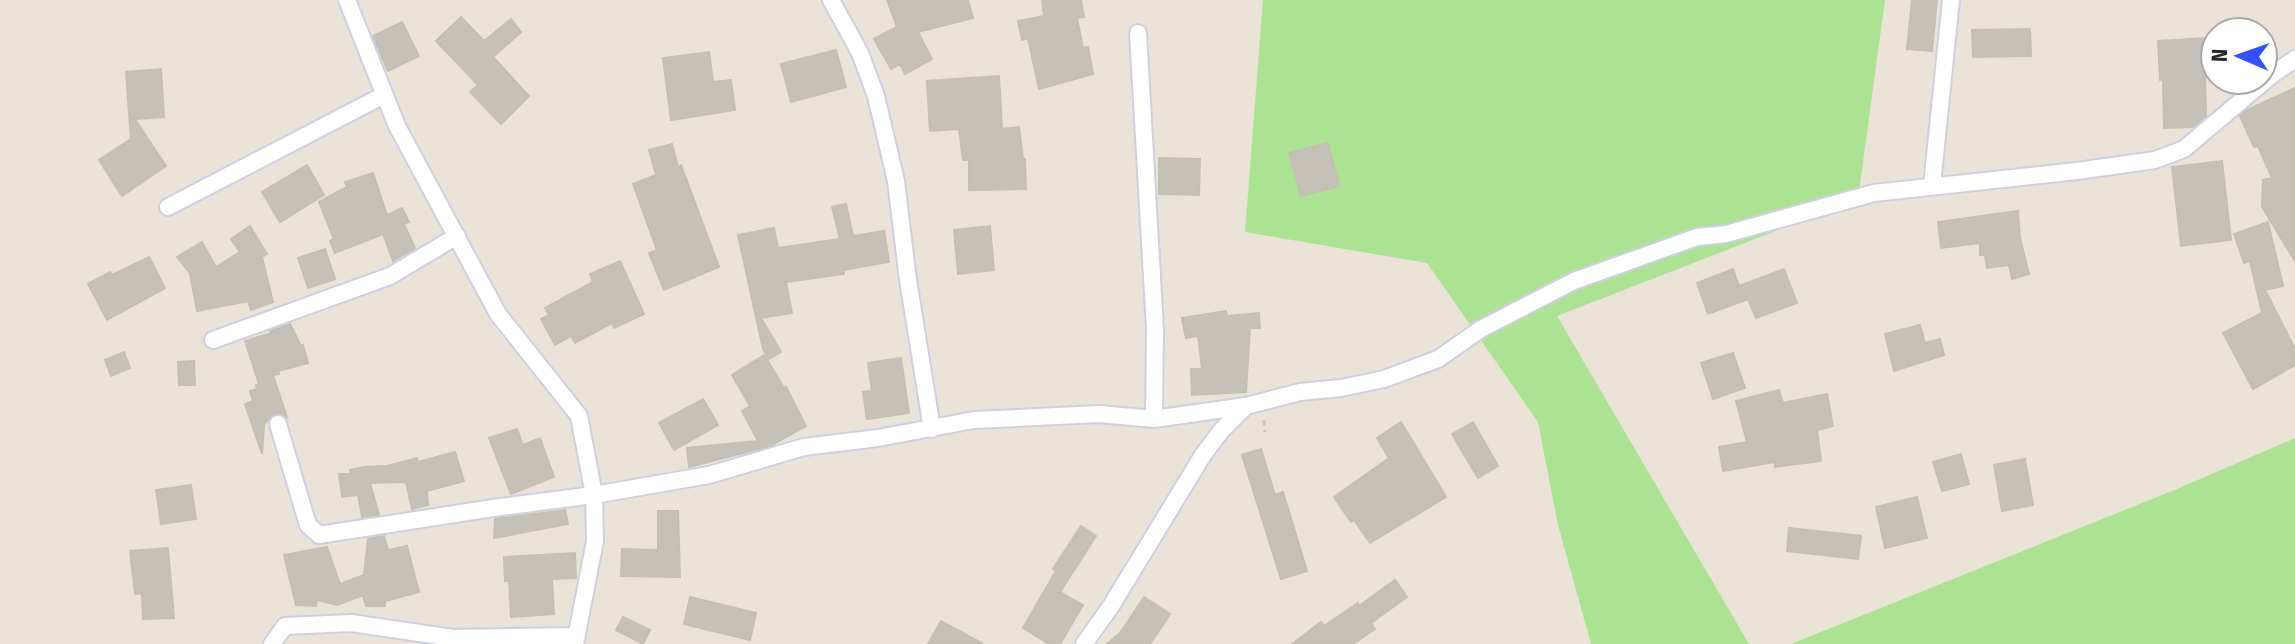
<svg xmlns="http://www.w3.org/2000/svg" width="2295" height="644" font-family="'Fira Sans Condensed',sans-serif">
<rect width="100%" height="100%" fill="#ebe3d8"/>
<path fill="#abe392" d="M 1263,0 L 1885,0 L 1858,199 L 1557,316 L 1749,644 L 1591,644 L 1558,525 L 1538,422 L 1427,263 L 1245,232 Z
M 2295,438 L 2295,644 L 1791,644 L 2177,489 Z"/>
<path fill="#c5c0b8" stroke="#c5bfb2" stroke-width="2" d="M 887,0 L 968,0 L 973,18 L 918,32 L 932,59 L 905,74 L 900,64 L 891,69 L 874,39 L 897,27 Z
M 1042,0 L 1081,0 L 1084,17 L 1077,18 L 1083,48 L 1088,47 L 1093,74 L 1039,89 L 1028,38 L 1022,40 L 1018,21 L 1044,16 Z
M 1912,0 L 1937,0 L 1932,51 L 1907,49 Z
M 461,17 L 484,41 L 511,19 L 521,32 L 493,57 L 529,96 L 501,124 L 470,92 L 478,85 L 436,41 Z
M 402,22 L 419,56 L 388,71 L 373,36 Z
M 2030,29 L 2031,56 L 1973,57 L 1972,30 Z
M 2207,38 L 2210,77 L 2205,77 L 2206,116 L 2193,127 L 2164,128 L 2163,79 L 2160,80 L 2158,41 Z
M 836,50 L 846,87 L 791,102 L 781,64 Z
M 709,52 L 713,82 L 731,80 L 735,110 L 671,120 L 663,58 Z
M 161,69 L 164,117 L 135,119 L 166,166 L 122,196 L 99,160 L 131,139 L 126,72 Z
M 999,76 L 1002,129 L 1019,127 L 1023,159 L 1025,159 L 1026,189 L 969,190 L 969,160 L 963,160 L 959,129 L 930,131 L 927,81 Z
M 2295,88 L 2295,261 L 2262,207 L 2263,180 L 2272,178 L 2258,146 L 2254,147 L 2240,116 L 2247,110 Z
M 1328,143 L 1339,186 L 1301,196 L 1289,153 Z
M 672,144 L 678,167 L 681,165 L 719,267 L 664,290 L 649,253 L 657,250 L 633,184 L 656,175 L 649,150 Z
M 1159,158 L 1200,159 L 1199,195 L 1159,194 Z
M 2222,161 L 2231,240 L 2181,246 L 2172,167 Z
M 307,165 L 324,195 L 280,222 L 262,192 Z
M 373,173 L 387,215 L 402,208 L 409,222 L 404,224 L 415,248 L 393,261 L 383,234 L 335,253 L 330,241 L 334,239 L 319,202 L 347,187 L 345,182 Z
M 846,204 L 853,236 L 884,231 L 889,262 L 843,270 L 844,274 L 786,282 L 792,313 L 761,318 L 781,352 L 769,359 L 763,349 L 738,235 L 774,228 L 778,248 L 840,239 L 832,207 Z
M 2018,211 L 2020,238 L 2029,274 L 2012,279 L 2009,265 L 1987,268 L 1985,255 L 1980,255 L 1980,243 L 1941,248 L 1938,222 Z
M 2268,222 L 2283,286 L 2265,290 L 2295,349 L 2295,365 L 2253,389 L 2223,333 L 2262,313 L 2250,261 L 2244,263 L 2234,234 Z
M 250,226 L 267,254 L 262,257 L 273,302 L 251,310 L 248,301 L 197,311 L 190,273 L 177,257 L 202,242 L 216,267 L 240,252 L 231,239 Z
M 990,226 L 994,270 L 958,274 L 954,230 Z
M 325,249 L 335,279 L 308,288 L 298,258 Z
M 149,257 L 165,288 L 107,320 L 88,284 L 110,272 L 112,275 Z
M 620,261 L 644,314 L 614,328 L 612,323 L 575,343 L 571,336 L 555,345 L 541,319 L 549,315 L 545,308 L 593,282 L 590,274 Z
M 1733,269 L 1739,286 L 1784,269 L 1797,303 L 1756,318 L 1748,299 L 1708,314 L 1697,283 Z
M 1226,311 L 1227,316 L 1259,313 L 1260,328 L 1250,328 L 1246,392 L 1192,395 L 1191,369 L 1202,369 L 1198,336 L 1186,338 L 1182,318 Z
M 290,324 L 301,346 L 303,345 L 308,363 L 278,371 L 279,374 L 273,375 L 287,417 L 280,413 L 270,417 L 264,425 L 262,454 L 245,404 L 253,401 L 250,391 L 257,389 L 256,385 L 259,384 L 245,341 L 272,333 L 270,331 Z
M 1920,325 L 1925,343 L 1940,339 L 1944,355 L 1894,371 L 1885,334 Z
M 124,352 L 130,368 L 111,376 L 105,360 Z
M 1733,353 L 1745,388 L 1713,399 L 1701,363 Z
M 764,355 L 784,388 L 786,387 L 806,426 L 770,446 L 689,467 L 687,448 L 758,441 L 742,411 L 750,406 L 732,375 Z
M 901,358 L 909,413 L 867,419 L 863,392 L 872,391 L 868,363 Z
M 194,361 L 195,385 L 179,385 L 178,362 Z
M 1779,390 L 1783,403 L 1827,394 L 1833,426 L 1817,430 L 1821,461 L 1775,467 L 1775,462 L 1723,471 L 1719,447 L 1747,442 L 1736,401 Z
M 703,399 L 718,425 L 674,450 L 659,423 Z
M 1401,422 L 1446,497 L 1370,543 L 1354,520 L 1351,522 L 1334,497 L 1389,458 L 1377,438 Z
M 1473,422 L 1498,466 L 1478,478 L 1452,434 Z
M 517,429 L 523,445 L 540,438 L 554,477 L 511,494 L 489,438 Z
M 1261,449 L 1275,495 L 1283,492 L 1307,571 L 1281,579 L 1242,455 Z
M 455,452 L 464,481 L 427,491 L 428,505 L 412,509 L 406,482 L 370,483 L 379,515 L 362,517 L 358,495 L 342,497 L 339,474 L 351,474 L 350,470 L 364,467 L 387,466 L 417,458 L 418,462 Z
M 1961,454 L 1969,484 L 1942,491 L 1933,462 Z
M 2025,459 L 2033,505 L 2002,511 L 1994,465 Z
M 191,485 L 196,519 L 161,524 L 156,490 Z
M 1917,497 L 1927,538 L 1885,548 L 1876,507 Z
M 565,510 L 568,524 L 494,538 L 495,519 Z
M 658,511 L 678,511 L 680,577 L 621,576 L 622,549 L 658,550 Z
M 1081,526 L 1096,536 L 1060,592 L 1083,605 L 1060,644 L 1049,644 L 1023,628 L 1056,571 L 1053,569 Z
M 1789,528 L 1861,536 L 1858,559 L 1787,551 Z
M 384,536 L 388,550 L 407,546 L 419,592 L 385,601 L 385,606 L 366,606 L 363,595 L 337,605 L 317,600 L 316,606 L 296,605 L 284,555 L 327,547 L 340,584 L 364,575 L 368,539 Z
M 168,548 L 174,618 L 143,619 L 142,593 L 135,594 L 130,551 Z
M 575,553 L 576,578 L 552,579 L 554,614 L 511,617 L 509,581 L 505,581 L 504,557 Z
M 1395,580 L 1407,597 L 1371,623 L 1375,629 L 1353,644 L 1292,644 L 1321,622 L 1324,626 L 1358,603 L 1359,606 Z
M 690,597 L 756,613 L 750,640 L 684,624 Z
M 1144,597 L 1170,614 L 1150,644 L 1107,644 L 1120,633 Z
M 623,617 L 650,630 L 643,644 L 616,630 Z
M 941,621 L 983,644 L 928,644 Z"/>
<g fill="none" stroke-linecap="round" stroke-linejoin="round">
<defs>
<path id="street" d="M 347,0 L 397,126 L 498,314 L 579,416 L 594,495 L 595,541 L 575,644
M 831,0 L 860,53 L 876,96 L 896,181 L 908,280 L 932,429
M 1138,33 L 1155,329 L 1154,419
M 1932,185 L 1951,0
M 168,207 L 384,95
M 213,340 L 390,276 L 457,236
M 278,424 L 308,525 L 319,535 L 493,508 L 594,495 L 709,475 L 804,447 L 878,438 L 974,420 L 1099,414 L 1154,419 L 1246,406 L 1300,392 L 1341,388 L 1384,379 L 1438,359 L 1481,329 L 1574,281 L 1697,237 L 1726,234 L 1874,193 L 2077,171 L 2155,160 L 2184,149 L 2273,74 L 2295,59
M 272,644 L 285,626 L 351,623 L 453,638 L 577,636
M 1084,644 L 1111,606 L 1203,455 L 1221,431 L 1246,406"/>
</defs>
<use href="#street" stroke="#cdd0e1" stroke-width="20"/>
<path stroke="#c7c7c7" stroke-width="3" stroke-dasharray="6 4" stroke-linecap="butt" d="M 1264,420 L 1265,432"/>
<use href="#street" stroke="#fff" stroke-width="16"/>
</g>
<g transform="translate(2239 56) rotate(272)"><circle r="38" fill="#ffffff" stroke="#a9a9a9" stroke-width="2"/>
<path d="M0-6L14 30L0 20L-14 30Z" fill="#3252fe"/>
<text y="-12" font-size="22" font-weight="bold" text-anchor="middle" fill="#272727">N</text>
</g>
</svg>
